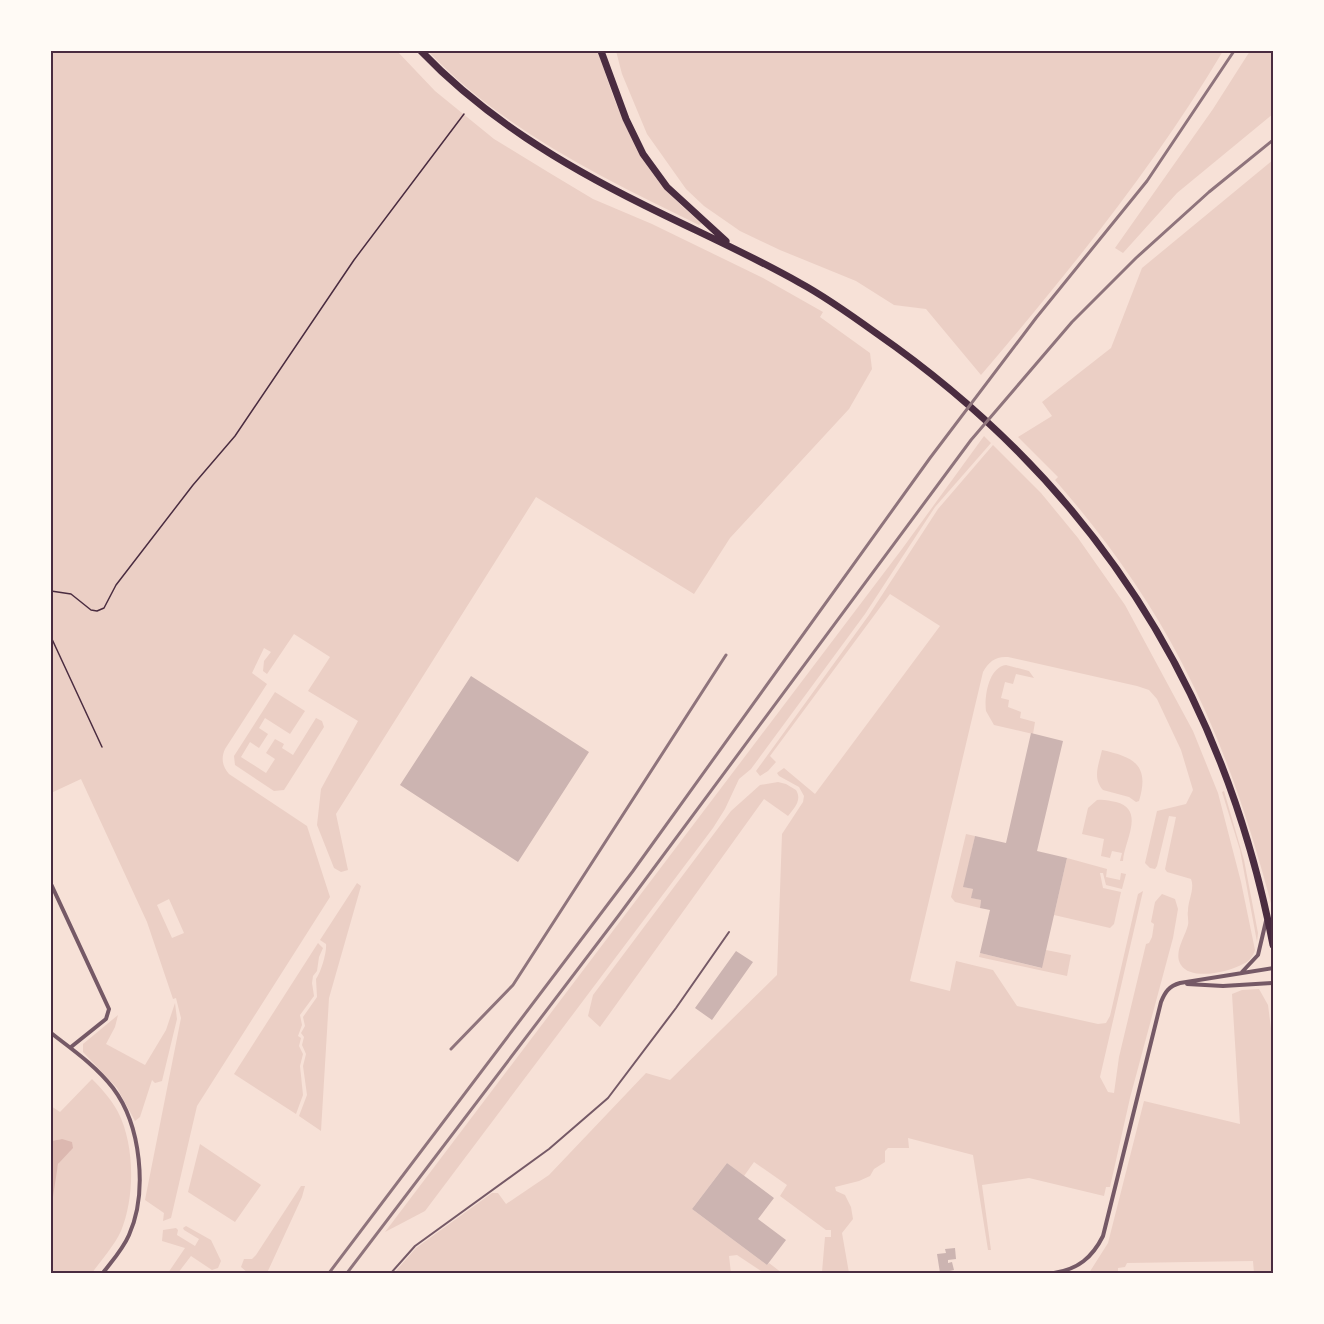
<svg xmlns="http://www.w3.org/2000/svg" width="1324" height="1324" font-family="Arial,sans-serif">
<rect width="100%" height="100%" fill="#f7e1d7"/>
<path fill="#ebcfc5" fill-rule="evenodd" d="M 51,51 L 397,51 L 435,91 L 494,139 L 548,172 L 593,199 L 652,224 L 763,278 L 823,312 L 820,317 L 870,353 L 872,369 L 849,409 L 730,538 L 694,594 L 536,497 L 336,814 L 348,870 L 341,872 L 334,868 L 317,825 L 321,789 L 358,721 L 308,691 L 330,657 L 294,634 L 267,674 L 263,671 L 264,661 L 271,652 L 264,648 L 252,673 L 267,684 L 225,749 C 221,758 222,766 229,774 L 307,826 L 330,897 L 197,1106 L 171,1218 L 163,1221 L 164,1213 L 145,1200 L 181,1018 L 176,998 L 173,999 L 147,922 L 81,779 L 51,793 ZM 169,899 L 184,933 L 172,938 L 157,905 Z
M 428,51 L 599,51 C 609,93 636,157 665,189 C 676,201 689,213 702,223 L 699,225 C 603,178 503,130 428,51 Z
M 616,51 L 1223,51 C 1155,166 1068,273 981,375 L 926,309 L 894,305 L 856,281 L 780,250 L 740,231 L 704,206 L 686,189 L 647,134 L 622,74 Z
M 1250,51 L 1273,51 L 1273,114 L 1177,193 L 1123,253 L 1115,248 L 1213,109 Z
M 1273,160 L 1273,911 C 1251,826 1223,741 1182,663 C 1148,597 1104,536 1055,480 L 1058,477 L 1018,437 L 1052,416 L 1042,402 L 1111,348 L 1142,268 Z
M 984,436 L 991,443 L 935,507 L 865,614 L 751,769 L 739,779 L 725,809 L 713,828 L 425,1211 L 385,1232 L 902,549 Z
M 993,445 L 1041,493 L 1078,538 L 1125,605 L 1193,731 L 1218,793 L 1241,882 L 1255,950 C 1253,956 1249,962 1243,964 C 1229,972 1191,981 1181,965 C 1173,953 1185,937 1188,925 C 1189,920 1187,916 1188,911 C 1188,900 1195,889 1191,879 L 1167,872 L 1165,869 L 1176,817 L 1169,816 L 1157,866 L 1155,869 L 1150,868 L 1145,863 L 1157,811 L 1186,804 L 1193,790 L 1181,750 L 1157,699 L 1149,690 L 1137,686 L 1008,657 C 996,656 989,661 983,672 L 910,981 L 950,991 L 956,961 L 993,970 L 1017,1006 L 1098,1024 L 1106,1023 L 1110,1016 L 1138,894 L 1143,891 L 1100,1077 L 1108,1092 L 1114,1093 L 1119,1057 L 1146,944 L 1149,943 L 1152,937 L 1154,924 L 1151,922 L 1155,902 L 1162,894 L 1175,899 L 1178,909 L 1173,938 L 1130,1098 L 1110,1187 L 1106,1187 L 1104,1196 L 1029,1178 L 982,1185 L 991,1250 L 988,1250 L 973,1155 L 908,1138 L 909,1148 L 888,1148 L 885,1151 L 885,1162 L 874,1169 L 870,1176 L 859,1181 L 835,1187 L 836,1191 L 845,1195 L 851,1207 L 853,1219 L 842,1233 L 849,1273 L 822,1272 L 825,1237 L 831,1237 L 831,1230 L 826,1230 L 780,1196 L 787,1185 L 754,1162 L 744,1176 L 727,1163 L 692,1209 L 767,1265 L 769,1263 L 782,1273 L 764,1273 L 737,1255 L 729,1256 L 731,1273 L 394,1273 L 416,1248 L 492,1193 L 498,1193 L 506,1204 L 549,1175 L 646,1073 L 670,1080 L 777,975 L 782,834 L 803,802 L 804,796 L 799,787 L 779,776 L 777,773 L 784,768 L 815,794 L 940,626 L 890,594 L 770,756 L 776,762 L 768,771 L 760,776 L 756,771 L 869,615 L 938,509 Z
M 1006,665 L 1029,671 L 1034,678 L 1016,674 L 1013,684 L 1005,682 L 1001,698 L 1009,700 L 1008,707 L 1021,712 L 1020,718 L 1035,722 L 1033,734 L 994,725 L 986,711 C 984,696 989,667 1006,665 Z
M 275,692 L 305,711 L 290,734 L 265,718 L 259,728 L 268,734 L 259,748 L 250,742 L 241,757 L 266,773 L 275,759 L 266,753 L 275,739 L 284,744 L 282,748 L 293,755 L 316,718 L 322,721 L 324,727 L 284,790 L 274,791 L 235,765 L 234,756 Z
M 1102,750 C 1134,757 1150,765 1139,801 L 1136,802 L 1129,797 L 1103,790 C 1092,778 1099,764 1102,750 Z
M 778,782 L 786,784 L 796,790 C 802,800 795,807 788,816 L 764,799 L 600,1027 L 588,1016 L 593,995 L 731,811 L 760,785 Z
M 1224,791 L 1244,860 L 1258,933 L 1257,942 L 1240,850 L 1222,792 Z
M 1097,800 C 1104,799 1109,801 1116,802 C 1146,810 1124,841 1123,861 L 1120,861 L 1122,853 L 1112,851 L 1110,858 L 1101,856 L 1104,839 L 1082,834 L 1088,808 Z
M 966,834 L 975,836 L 964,887 L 973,889 L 972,898 L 981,900 L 980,908 L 955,902 L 951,897 Z
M 1067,858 L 1107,869 L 1106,877 L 1120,880 L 1121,873 L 1126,874 L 1122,889 L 1106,885 L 1103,873 L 1100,873 L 1103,888 L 1121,892 L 1114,924 L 1110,928 L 1054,915 Z
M 357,883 L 361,886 L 329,998 L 321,1131 L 299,1116 L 307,1095 L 303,1066 L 306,1054 L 302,1045 L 304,1037 L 301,1033 L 305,1026 L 303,1017 L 317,997 L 316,979 C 321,972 327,952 326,944 L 320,940 Z
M 318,943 L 323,948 L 319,957 L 317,971 L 313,976 L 312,983 L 314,996 L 300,1015 L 302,1025 L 298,1036 L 301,1038 L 299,1046 L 303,1054 L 300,1066 L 303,1095 L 296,1114 L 234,1074 Z
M 1046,950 L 1071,955 L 1067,976 L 979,957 L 980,953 L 1041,968 Z
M 1259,989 L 1268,1005 L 1273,1044 L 1273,1273 L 1254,1273 L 1253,1261 L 1127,1263 L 1125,1267 L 1118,1268 L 1118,1273 L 1089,1273 L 1108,1243 L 1144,1101 L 1240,1124 L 1232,994 L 1242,990 Z
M 175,1003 L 177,1019 L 162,1081 L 155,1083 L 152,1080 L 140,1117 L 135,1121 L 117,1088 L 83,1052 L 83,1044 L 118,1015 L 115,1027 L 106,1044 L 145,1065 L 166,1030 Z
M 92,1079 C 102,1089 111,1099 118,1112 C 135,1145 135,1197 121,1231 C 114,1246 102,1259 92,1273 L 51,1273 C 51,1242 47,1194 58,1165 C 60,1159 65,1155 70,1151 L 62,1139 L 51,1141 L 51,1106 L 60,1112 Z
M 200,1144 L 261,1185 L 235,1222 L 188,1192 Z
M 301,1186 L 305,1186 L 302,1197 L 267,1273 L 248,1273 L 241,1267 L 244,1259 L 252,1259 L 256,1255 Z
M 186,1226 L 211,1240 L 221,1261 L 218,1268 L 212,1270 L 191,1256 L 178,1273 L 168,1273 L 185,1248 L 162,1241 L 163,1230 L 176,1228 L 178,1230 L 177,1235 L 195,1246 L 199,1239 L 184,1230 L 183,1228 Z"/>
<path fill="#dcb8b0" d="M 62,1139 L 72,1142 L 73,1148 L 58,1164 L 51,1210 L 51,1141 Z"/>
<path fill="#ccb4b1" d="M 471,676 L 589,752 L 518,862 L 400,785 Z
M 1031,733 L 1063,741 L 1037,851 L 1067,858 L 1042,968 L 980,953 L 990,910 L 980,908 L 981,900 L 971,898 L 973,889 L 963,887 L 975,836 L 1006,843 Z
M 736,951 L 753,962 L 712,1020 L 695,1008 Z
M 727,1163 L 774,1198 L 758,1219 L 786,1240 L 767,1265 L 692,1209 Z
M 955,1248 L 956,1259 L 948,1260 L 948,1263 L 952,1262 L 954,1270 L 940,1273 L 937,1254 L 946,1253 L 945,1249 Z"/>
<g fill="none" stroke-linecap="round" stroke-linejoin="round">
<path stroke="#4a2c40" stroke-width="1.5" d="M 51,591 L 71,594 L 91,610 L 97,611 L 104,608 L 116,585 L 193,485 L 235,436 L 354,260 L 464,114
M 51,637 L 102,747"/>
<path stroke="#755966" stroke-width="2" d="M 391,1273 L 415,1246 L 549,1149 L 608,1098 L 676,1008 L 729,932"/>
<path stroke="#755966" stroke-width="4" d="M 51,884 L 109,1009 L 106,1019 L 71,1047
M 1242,972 L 1258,955 L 1266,921
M 1187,984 L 1223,986 L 1273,983
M 51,1033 C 73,1050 96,1066 113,1088 C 141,1125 148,1192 129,1235 C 123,1249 112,1261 103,1273
M 1054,1273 C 1078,1269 1092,1258 1103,1236 L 1161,1002 C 1165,992 1169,986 1180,983 L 1273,968"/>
<path stroke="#4a2c40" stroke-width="7" d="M 421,51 C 484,117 563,165 644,205 C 696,231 749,254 800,283 C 826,297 851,315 876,333 C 1092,483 1223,687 1273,945
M 601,51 L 626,119 L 643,154 L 667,187 L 726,241"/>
<path stroke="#8f747c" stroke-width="3" d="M 451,1049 L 513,985 L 726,655
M 329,1273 L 633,871 L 930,458 L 1036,318 L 1147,181 L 1234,51
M 347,1273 L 619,915 L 971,440 L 1072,322 L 1136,258 L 1209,192 L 1273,140"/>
</g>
<rect width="1324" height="1324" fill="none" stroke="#fffaf5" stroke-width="105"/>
<rect x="52" y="52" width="1220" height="1220" fill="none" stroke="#4a2c40" stroke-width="2"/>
</svg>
